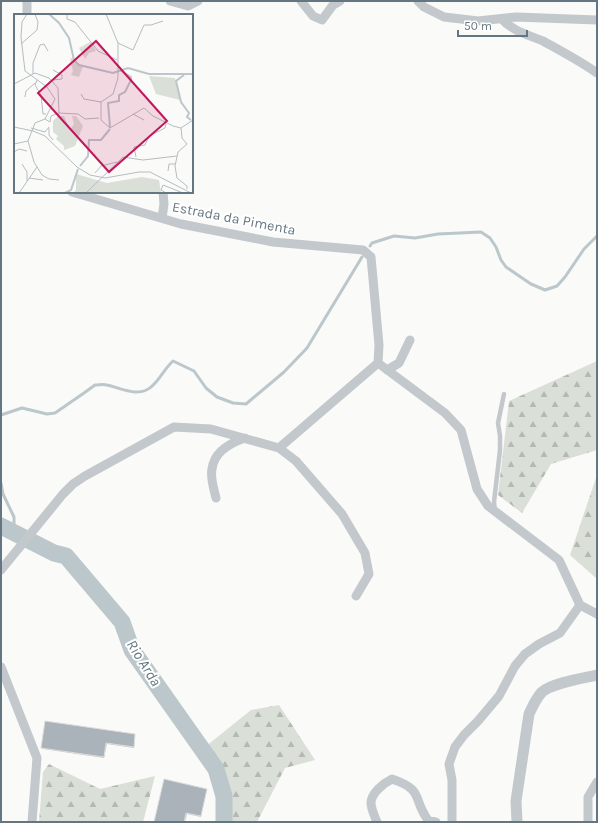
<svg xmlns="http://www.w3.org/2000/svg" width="598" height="823" font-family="Karla,sans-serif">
<defs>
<pattern id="forest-firs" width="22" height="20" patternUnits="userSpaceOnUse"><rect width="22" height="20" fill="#dadfd7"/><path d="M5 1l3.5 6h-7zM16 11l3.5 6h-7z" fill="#b4b9b4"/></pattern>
</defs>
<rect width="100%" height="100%" fill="#fafaf8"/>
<path fill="url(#forest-firs)" d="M 597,361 L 597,450 L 551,464 L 522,513 L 498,495 L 509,401 Z
M 597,475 L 597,579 L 570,555 Z
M 279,705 L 315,760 L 285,768 L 257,822 L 227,822 L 229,795 L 219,768 L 205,747 L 251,710 Z
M 49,764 L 100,789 L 155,776 L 143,822 L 39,822 L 43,772 Z"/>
<path fill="#0003" d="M 135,735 L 134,748 L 107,744 L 104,758 L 43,749 L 42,748 Z
M 206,790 L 201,817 L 187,814 L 185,822 L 155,822 Z"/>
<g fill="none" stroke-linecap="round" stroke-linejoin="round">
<path stroke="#bbc7cb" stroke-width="3" d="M 370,246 L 372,243 L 394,236 L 415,238 L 438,234 L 481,232 L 490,238 L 496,247 L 501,260 L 506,267 L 531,284 L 545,290 L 557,286 L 565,277 L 584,249 L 597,236
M 1,415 L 22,408 L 47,414 L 55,413 L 84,393 L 95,385 C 99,385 103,384 107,385 C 121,388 139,398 151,387 C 160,380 164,369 173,361 L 194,371 L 206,388 L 217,397 L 233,403 L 246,404 L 284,372 L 307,348 L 362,257
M 1,483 L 3,494 L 14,517 L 14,533"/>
<path stroke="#bbc7cb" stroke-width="17" d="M 1,526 L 54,553 L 66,556 L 122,622 L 132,650 L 216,769 L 224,796 L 224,822"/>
</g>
<path fill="#aab3b9" stroke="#dcdcda" d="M 45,721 L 135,734 L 134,747 L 106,743 L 104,757 L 41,748 Z
M 164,779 L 207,789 L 201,816 L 186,813 L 184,822 L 154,822 Z"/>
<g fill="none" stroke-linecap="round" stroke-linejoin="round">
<path stroke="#c3c8cc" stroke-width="4.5" d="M 495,511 L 494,502 L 500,450 L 500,436 L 498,423 L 504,394"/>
<path stroke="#c3c8cc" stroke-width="9" d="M 27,1 L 27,15
M 170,1 L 188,6 L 198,1
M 301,1 L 313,16 L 322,20 L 333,5 L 340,1
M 418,1 L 424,7 L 444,17 L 478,21 L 516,17 L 597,20
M 502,19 C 512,31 529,35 543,41 C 561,51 580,61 597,73
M 162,218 L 164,204 L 163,192
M 378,363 L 445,413 L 461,430 L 477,489 L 488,506 L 559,560 L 580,605 L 597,614
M 387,370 L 399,363 L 410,340
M 279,448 L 296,461 L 342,514 L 365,553 L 369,574 L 356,596
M 216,498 C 214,489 210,478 212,469 C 214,452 230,443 245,438
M 1,570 L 63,494 L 73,484 L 85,476 L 174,427 L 211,429 L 279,448 L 378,363 L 379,345 L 371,257 L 363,250 L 273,242 L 181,224 L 72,192
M 1,667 L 37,758 L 32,822
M 377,822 C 375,817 371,809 371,803 C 371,793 384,783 392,779 C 425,790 412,799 428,820 L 436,822
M 452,822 L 452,780 L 449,764 L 455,747 L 464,735 L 478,721 L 499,696 L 515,666 L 525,654 L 539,644 L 560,633 L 580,605
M 588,822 L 588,797 L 597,782"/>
<path stroke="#c3c8cc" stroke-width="11" d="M 517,822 L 516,801 L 529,714 C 533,706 536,698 542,692 C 552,683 584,678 597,675"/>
</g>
<g text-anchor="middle" stroke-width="4" stroke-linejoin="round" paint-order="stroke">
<g font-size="14" fill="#657683" stroke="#fff">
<text transform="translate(234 218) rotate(11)" y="5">Estrada da Pimenta</text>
</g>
<g font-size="15" font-style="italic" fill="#60757c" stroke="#fff">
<text transform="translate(144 663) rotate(58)" y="5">Rio Arda</text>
</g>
</g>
<g transform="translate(14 14)">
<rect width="179" height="179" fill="#fafaf8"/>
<path d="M 76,28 L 82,37 L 75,39 L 71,45 L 65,34 ZM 59,43 L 62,50 L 69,52 L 65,63 L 57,61 L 59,57 L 56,45 ZM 135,62 L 161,64 L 166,86 L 142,80 ZM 44,102 L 50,102 L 56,116 L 60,110 L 58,102 L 62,102 L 69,112 L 61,132 L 50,136 L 50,132 L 42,125 L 44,122 L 39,118 L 39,107 ZM 62,160 L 93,169 L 128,163 L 145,166 L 147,179 L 59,179 L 62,176 Z" fill="#dadfd7"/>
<path fill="none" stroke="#bbc7cb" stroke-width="2" d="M 35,0 L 45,9 L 55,24 L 60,46 L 65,51 L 99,59 L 114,54 L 135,60 L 179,60M 170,61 L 162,67 L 167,88 L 175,99 L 173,103 L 177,106M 96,113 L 94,89 L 105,87 L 105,81 L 111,78 L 117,66 L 117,63 L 106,56M 66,152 L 74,142 L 75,126 L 87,126 L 96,115M 51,179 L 57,176 L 64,155"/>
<path fill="none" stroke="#b5bdc2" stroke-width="1" d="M 13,0 L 8,8 L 7,23 L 11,57 L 33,73 L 41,85 L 31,105M 53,0 L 53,5 L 61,8 L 84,37 L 103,46M 92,0 L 104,29 L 104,64 L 99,80 L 87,88 L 87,106 L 96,114 L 130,94 L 139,102 L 159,112 L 167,114 L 179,106M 104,29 L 119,36 L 130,11 L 137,11 L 149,7M 7,30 L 23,16 L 24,8 L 21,0M 19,60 L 19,49 L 26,31 L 30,30 L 34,37M 23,66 L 21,71 L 27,81 L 29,100 L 32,100M 38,66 L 48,65 L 48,61 L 39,56M 0,70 L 21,59 L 35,64 L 44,74 L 45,99M 67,80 L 70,85 L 87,88M 11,83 L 12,77 L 21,69M 119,100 L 130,106M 31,105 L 36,108 L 37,102 L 45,99 L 64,100 L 71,105 L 85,104M 0,113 L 19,117 L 31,122 L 63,153 L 76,161 L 91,164 L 125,158 L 136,158 L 177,179M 17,114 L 31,118 L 35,113M 35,114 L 35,121 L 39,126M 167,114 L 168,124 L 173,130 L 164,138 L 161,152 L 163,164 L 173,172 L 173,175M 14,127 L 20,148 L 28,161 L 35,165 L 45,166M 0,130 L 14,127 L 21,109 L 31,105M 0,138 L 5,135 L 13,137M 122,143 L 120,133 L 131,131 L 135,122 L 151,114 L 152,110M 8,150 L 13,158 L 13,167M 154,157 L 155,150 L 161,150M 81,159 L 87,152 L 103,148M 15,164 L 29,166M 5,179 L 23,153M 72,179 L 109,143 L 129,146 L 163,142M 152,179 L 147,176 L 149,171 L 169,179"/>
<path fill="#c2185b" fill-opacity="0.15" stroke="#c2185b" stroke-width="2" d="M 82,27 L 153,107 L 95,158 L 24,79 Z"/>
<rect width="179" height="179" fill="none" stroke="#657683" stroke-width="2"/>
</g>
<rect width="598" height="823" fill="none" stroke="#657683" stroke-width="4"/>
<path d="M458 30v6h69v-6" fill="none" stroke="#657683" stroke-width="2"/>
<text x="464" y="30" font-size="12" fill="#657683" stroke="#ffffff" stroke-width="3" paint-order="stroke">50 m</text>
</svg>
